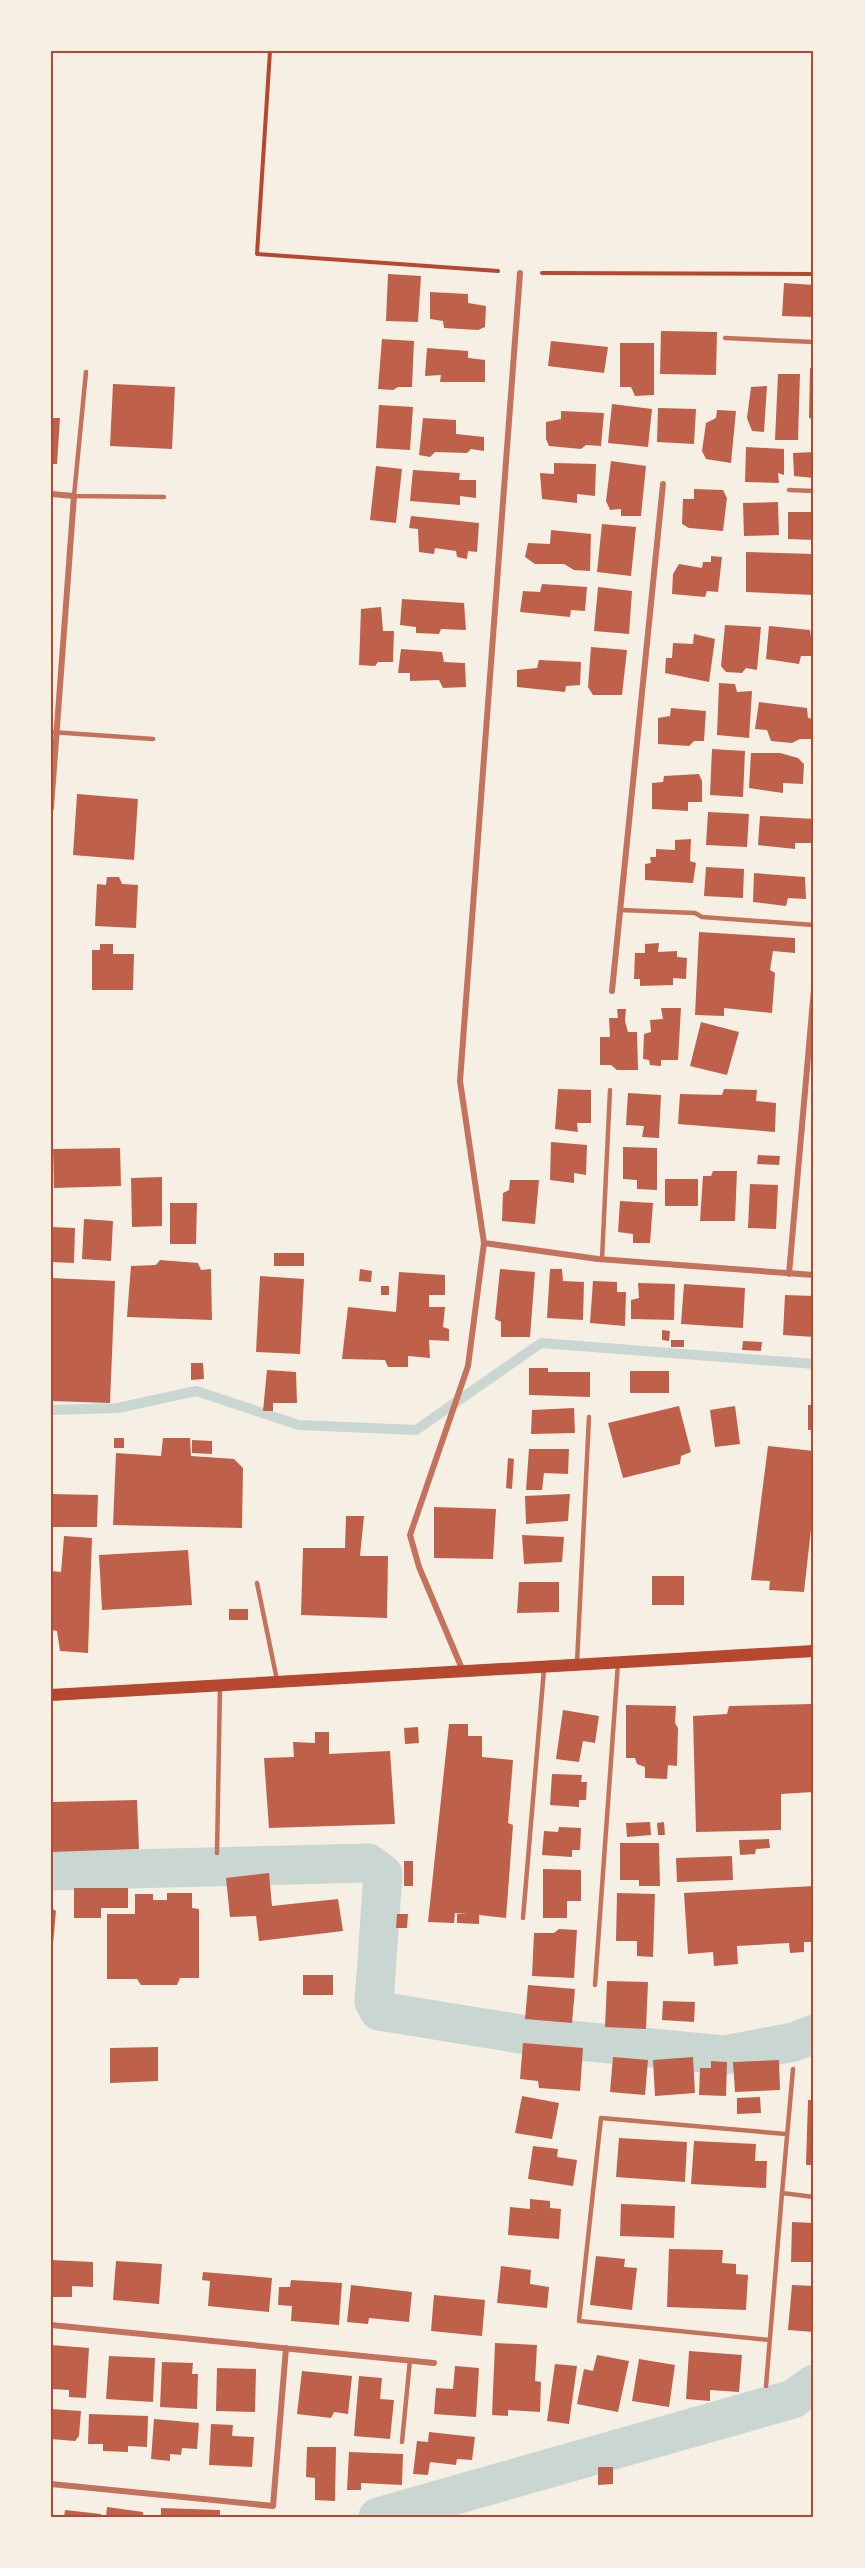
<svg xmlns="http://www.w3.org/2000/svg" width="865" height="2568" font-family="'Source Serif 4',serif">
<rect width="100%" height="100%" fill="#f6efe4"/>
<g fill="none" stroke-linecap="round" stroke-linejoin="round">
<path stroke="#c9d6d2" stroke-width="10" d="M 51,1410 L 118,1408 L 196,1391 L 299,1425 L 416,1430 L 541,1343 L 814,1364"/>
<path stroke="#c9d6d2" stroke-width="39" d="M 51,1871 L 368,1863 L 383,1874 L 374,2002 L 379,2011 L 539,2037 L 724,2055 L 794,2042 L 814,2034
M 378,2517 L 793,2399 L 814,2384"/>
</g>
<path fill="#bf614a" d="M 388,274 L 421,276 L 418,322 L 386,321 Z
M 784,283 L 814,285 L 814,317 L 782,316 Z
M 430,292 L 468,294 L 468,303 L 486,306 L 485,327 L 478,330 L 444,328 L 443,321 L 430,319 Z
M 661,331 L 717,332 L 716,375 L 660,374 Z
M 382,339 L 414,341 L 412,387 L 398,387 L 393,390 L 378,389 Z
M 551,341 L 608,347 L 604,373 L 548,366 Z
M 620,343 L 654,343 L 654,395 L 635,396 L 631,387 L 620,387 Z
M 427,348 L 468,351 L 468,358 L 485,360 L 485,382 L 440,382 L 441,375 L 425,376 Z
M 810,368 L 814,368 L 814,419 L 809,418 Z
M 778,374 L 800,374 L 798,440 L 775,440 Z
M 113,384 L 175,387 L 172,449 L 110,446 Z
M 767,386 L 764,432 L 752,431 L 747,418 L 751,387 Z
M 612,404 L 652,409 L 648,447 L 608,443 Z
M 379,405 L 413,407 L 410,450 L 376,448 Z
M 658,408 L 696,409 L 694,444 L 657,442 Z
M 717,410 L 736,411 L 731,463 L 706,459 L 702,451 L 706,423 L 716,418 Z
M 561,411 L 604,413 L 601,446 L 586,445 L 581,449 L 549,446 L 546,439 L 546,422 L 561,419 Z
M 51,418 L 60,418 L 57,464 L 51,464 Z
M 423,418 L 456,420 L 456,434 L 484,437 L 484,451 L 471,449 L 467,453 L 435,452 L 430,457 L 419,455 Z
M 746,447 L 784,449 L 784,475 L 778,473 L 779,483 L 745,482 Z
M 814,452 L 814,478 L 794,476 L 793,453 Z
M 611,461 L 646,466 L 641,516 L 621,516 L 621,509 L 610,510 L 606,501 Z
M 554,463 L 596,464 L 595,496 L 577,494 L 577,503 L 542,499 L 540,473 L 554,474 Z
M 376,466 L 402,469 L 396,523 L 370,520 Z
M 413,470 L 460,473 L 459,480 L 476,480 L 476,498 L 460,496 L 460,505 L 410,501 Z
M 694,489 L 723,490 L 727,498 L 723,531 L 689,528 L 682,524 L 683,499 L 694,499 Z
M 778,502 L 779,535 L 744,536 L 743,503 Z
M 788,512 L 814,512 L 814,540 L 788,539 Z
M 411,516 L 479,523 L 477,552 L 468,551 L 467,559 L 457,557 L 456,551 L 435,548 L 434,554 L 419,552 L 418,529 L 409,528 Z
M 602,524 L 636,527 L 631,576 L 597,572 Z
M 551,530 L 591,534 L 590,571 L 574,570 L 564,564 L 535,564 L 525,557 L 528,543 L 550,544 Z
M 746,552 L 814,554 L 814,595 L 746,592 Z
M 711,556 L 722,557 L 718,592 L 707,591 L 705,597 L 672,594 L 673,574 L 679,564 L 702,568 L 703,562 L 711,562 Z
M 542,584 L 587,587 L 585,611 L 571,610 L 570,617 L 520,612 L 523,591 L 540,592 Z
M 598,587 L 632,591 L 629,634 L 594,631 Z
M 402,599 L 464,603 L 466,630 L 441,629 L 439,634 L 416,633 L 416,627 L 400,625 Z
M 381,607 L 383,631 L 394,631 L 393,662 L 378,662 L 375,666 L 359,665 L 361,609 Z
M 725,625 L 761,627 L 757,670 L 746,668 L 742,673 L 726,672 L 721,666 Z
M 769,626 L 810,630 L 811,637 L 814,637 L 814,656 L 801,656 L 799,664 L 766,659 Z
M 694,634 L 715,639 L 709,682 L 665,673 L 666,658 L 672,658 L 673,643 L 693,644 Z
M 591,647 L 627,650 L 622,695 L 593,695 L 588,687 Z
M 401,649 L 442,652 L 444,662 L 465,663 L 466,687 L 443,688 L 439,680 L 410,681 L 410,673 L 398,673 Z
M 539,660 L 581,662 L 580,685 L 566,686 L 565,692 L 517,687 L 517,670 L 537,668 Z
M 719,683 L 735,684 L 737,692 L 752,691 L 749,738 L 717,735 Z
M 759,702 L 807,708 L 808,718 L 814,719 L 813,739 L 800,739 L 792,743 L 771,741 L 767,730 L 755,729 Z
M 671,708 L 706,711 L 704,741 L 694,741 L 689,746 L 658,744 L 658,718 L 670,716 Z
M 712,749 L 745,751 L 743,797 L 710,795 Z
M 751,753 L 780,753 L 798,758 L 804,764 L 803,784 L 783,783 L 783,793 L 749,788 Z
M 699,774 L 702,781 L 702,802 L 688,802 L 688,811 L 652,809 L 652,783 L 663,782 L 664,776 Z
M 77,794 L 138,799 L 134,860 L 73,855 Z
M 708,812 L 749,814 L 747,847 L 706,845 Z
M 760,816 L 814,819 L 813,843 L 795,843 L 795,849 L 758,845 Z
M 691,839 L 690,861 L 696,863 L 693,883 L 645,880 L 645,864 L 651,863 L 650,857 L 656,857 L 656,849 L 675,850 L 675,840 Z
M 706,867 L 744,869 L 743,898 L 704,896 Z
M 754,873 L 805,877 L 806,899 L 788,898 L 786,906 L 753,902 Z
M 107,877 L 119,877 L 122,884 L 138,885 L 136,928 L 95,926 L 97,884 L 106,885 Z
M 699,932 L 795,938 L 795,953 L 773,951 L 770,970 L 775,973 L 772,1013 L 724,1008 L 724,1016 L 695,1015 Z
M 659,943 L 658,952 L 677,951 L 677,957 L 687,958 L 686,979 L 673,978 L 673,985 L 640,986 L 640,979 L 634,979 L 635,953 L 645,953 L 645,944 Z
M 100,944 L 113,944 L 113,954 L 134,954 L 133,990 L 92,990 L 92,950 L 100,950 Z
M 661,1008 L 681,1008 L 678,1060 L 661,1060 L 661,1066 L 650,1065 L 649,1060 L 643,1059 L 644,1034 L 651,1032 L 650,1020 L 663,1019 Z
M 617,1009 L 626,1009 L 625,1021 L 628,1032 L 637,1032 L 638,1070 L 617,1070 L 611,1065 L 600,1065 L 600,1037 L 610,1037 L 609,1018 L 618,1018 Z
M 701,1022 L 739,1032 L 727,1075 L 690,1066 Z
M 558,1089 L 591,1090 L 591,1123 L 577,1123 L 578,1132 L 555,1129 Z
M 724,1089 L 757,1090 L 756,1101 L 776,1103 L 775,1132 L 678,1124 L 680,1094 L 722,1095 Z
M 628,1093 L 661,1095 L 659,1138 L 642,1137 L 644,1126 L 626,1125 Z
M 551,1142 L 587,1145 L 586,1175 L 574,1173 L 574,1183 L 550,1180 Z
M 623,1147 L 657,1148 L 657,1190 L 637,1189 L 637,1180 L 623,1179 Z
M 120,1148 L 121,1186 L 54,1188 L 53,1149 Z
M 758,1155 L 780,1156 L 779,1165 L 757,1164 Z
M 713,1171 L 737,1171 L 735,1221 L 700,1221 L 703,1176 L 711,1176 Z
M 162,1177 L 162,1226 L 132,1227 L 131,1178 Z
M 665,1179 L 698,1179 L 698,1206 L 665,1206 Z
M 510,1180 L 539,1180 L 535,1224 L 502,1221 L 503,1193 L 509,1190 Z
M 750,1184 L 778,1185 L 776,1229 L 748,1228 Z
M 620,1201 L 653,1203 L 650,1243 L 633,1243 L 633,1234 L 618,1232 Z
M 170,1203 L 197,1203 L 196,1244 L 170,1244 Z
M 84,1219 L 113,1221 L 111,1261 L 82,1259 Z
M 51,1227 L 75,1228 L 74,1263 L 51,1262 Z
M 274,1253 L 304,1253 L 304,1266 L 274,1266 Z
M 160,1260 L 198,1263 L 201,1270 L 211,1269 L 212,1320 L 127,1317 L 131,1266 L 156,1265 Z
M 360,1269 L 372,1271 L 371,1282 L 359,1281 Z
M 500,1269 L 535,1272 L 530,1337 L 501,1337 L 501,1322 L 495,1319 Z
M 550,1269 L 562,1269 L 563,1281 L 584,1282 L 583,1320 L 547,1318 Z
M 399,1272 L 445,1275 L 445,1295 L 429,1295 L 429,1307 L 445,1307 L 443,1327 L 449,1329 L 449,1341 L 429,1340 L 430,1358 L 408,1356 L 408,1367 L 388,1367 L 385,1360 L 342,1359 L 348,1307 L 396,1312 Z
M 260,1276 L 304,1279 L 300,1354 L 256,1352 Z
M 51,1278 L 115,1281 L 110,1403 L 51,1401 Z
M 593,1281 L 617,1282 L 617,1292 L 626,1292 L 625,1326 L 590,1323 Z
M 638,1283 L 675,1284 L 674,1320 L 631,1319 L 631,1300 L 639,1298 Z
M 684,1284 L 745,1288 L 743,1328 L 681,1324 Z
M 381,1286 L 389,1286 L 389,1295 L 381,1295 Z
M 785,1295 L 814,1296 L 814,1337 L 783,1335 Z
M 662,1330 L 670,1331 L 669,1341 L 662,1340 Z
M 671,1340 L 684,1340 L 684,1347 L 671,1347 Z
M 743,1341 L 762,1342 L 761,1351 L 742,1350 Z
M 191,1363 L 203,1363 L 204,1379 L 191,1380 Z
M 529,1368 L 548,1368 L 548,1372 L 590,1372 L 590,1397 L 529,1395 Z
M 267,1370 L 296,1372 L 297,1403 L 273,1403 L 273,1411 L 263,1411 Z
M 630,1371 L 669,1371 L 669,1393 L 630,1393 Z
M 808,1405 L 814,1405 L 814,1430 L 808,1430 Z
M 679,1406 L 691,1452 L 681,1456 L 680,1464 L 623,1478 L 608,1423 Z
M 735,1406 L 740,1444 L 715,1447 L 710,1410 Z
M 574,1408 L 575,1433 L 531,1434 L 532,1410 Z
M 114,1438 L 124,1438 L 124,1448 L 114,1448 Z
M 163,1438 L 190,1438 L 191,1456 L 234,1459 L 243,1468 L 242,1528 L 113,1525 L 116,1453 L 161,1456 Z
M 192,1440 L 212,1441 L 212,1454 L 192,1453 Z
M 768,1446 L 814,1451 L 814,1502 L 804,1592 L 769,1590 L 770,1581 L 751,1580 Z
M 529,1449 L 569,1449 L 568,1474 L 544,1473 L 542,1490 L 526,1490 Z
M 508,1458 L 514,1459 L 512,1489 L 506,1488 Z
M 51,1494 L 98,1495 L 97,1527 L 51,1527 Z
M 570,1494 L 568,1521 L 526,1524 L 525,1496 Z
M 434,1507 L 496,1509 L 493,1559 L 434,1558 Z
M 346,1516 L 364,1516 L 360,1556 L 388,1556 L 387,1618 L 301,1615 L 303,1548 L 345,1548 Z
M 522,1535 L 564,1537 L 562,1562 L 524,1564 Z
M 64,1536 L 92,1538 L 88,1653 L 60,1651 L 57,1631 L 51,1630 L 51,1571 L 61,1572 Z
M 188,1550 L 192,1605 L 102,1610 L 99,1555 Z
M 652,1576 L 684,1576 L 684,1605 L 652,1605 Z
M 519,1582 L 559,1582 L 559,1612 L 517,1613 Z
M 229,1609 L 248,1609 L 248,1620 L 229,1620 Z
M 811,1704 L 813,1792 L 781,1794 L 781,1830 L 696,1832 L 693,1716 L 727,1714 L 729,1706 Z
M 626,1705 L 676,1706 L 675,1723 L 678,1728 L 677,1766 L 668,1765 L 667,1779 L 645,1778 L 645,1767 L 637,1764 L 635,1758 L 626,1758 Z
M 563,1710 L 599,1716 L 595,1743 L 583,1741 L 579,1762 L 556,1759 Z
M 449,1724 L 468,1724 L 468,1736 L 482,1736 L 482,1757 L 513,1760 L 508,1823 L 513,1825 L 506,1918 L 479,1915 L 479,1924 L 457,1923 L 457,1914 L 467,1914 L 455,1913 L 454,1923 L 428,1922 Z
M 418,1727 L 419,1743 L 405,1744 L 404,1728 Z
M 315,1732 L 329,1732 L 329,1754 L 390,1751 L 395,1824 L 269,1828 L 264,1758 L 294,1757 L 293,1742 L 315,1743 Z
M 552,1774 L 582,1775 L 581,1782 L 587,1782 L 586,1800 L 579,1800 L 579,1807 L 550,1805 Z
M 137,1800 L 139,1849 L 51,1852 L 51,1802 Z
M 650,1822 L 651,1835 L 627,1837 L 626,1823 Z
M 664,1822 L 665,1835 L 658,1835 L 657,1823 Z
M 559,1827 L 581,1828 L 580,1850 L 572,1850 L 572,1857 L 542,1855 L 544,1831 L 558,1832 Z
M 769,1839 L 770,1848 L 756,1849 L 755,1854 L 740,1855 L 739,1840 Z
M 620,1843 L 659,1843 L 660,1886 L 639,1886 L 639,1880 L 620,1880 Z
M 732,1856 L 733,1880 L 677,1882 L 676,1858 Z
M 404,1861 L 413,1861 L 413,1886 L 404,1886 Z
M 543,1869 L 581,1870 L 581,1901 L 567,1901 L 567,1918 L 543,1918 Z
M 269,1873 L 272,1906 L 338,1899 L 343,1931 L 259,1941 L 256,1916 L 230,1917 L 226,1878 Z
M 814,1886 L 814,1942 L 804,1942 L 804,1952 L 790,1953 L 789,1943 L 737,1946 L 738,1964 L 714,1966 L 713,1952 L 688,1954 L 684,1893 Z
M 74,1888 L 128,1888 L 128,1908 L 101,1908 L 101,1918 L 74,1918 Z
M 167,1893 L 192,1893 L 192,1908 L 199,1909 L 199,1978 L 180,1978 L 177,1985 L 141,1985 L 137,1979 L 107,1979 L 107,1914 L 135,1914 L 135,1894 L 153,1894 L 153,1900 L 167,1900 Z
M 617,1893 L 655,1894 L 653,1957 L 637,1956 L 637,1941 L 616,1941 Z
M 51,1908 L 56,1911 L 53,1944 L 51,1944 Z
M 397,1914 L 408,1914 L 407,1928 L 396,1928 Z
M 559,1929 L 577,1930 L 574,1978 L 532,1976 L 534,1933 L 554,1933 Z
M 303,1975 L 333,1975 L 333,1995 L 303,1995 Z
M 607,1981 L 648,1982 L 646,2029 L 605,2027 Z
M 528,1985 L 575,1989 L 572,2023 L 525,2019 Z
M 663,2001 L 695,2002 L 694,2022 L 662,2020 Z
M 523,2043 L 583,2048 L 580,2091 L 539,2088 L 538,2081 L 520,2079 Z
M 158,2047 L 158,2081 L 110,2083 L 110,2048 Z
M 613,2057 L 648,2060 L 645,2095 L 610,2092 Z
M 693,2057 L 695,2093 L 655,2096 L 653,2060 Z
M 779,2060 L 780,2090 L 735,2092 L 733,2062 Z
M 711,2061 L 727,2062 L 726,2096 L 699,2095 L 700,2068 L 711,2068 Z
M 522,2096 L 559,2103 L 552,2139 L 515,2133 Z
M 760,2097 L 761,2113 L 737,2114 L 737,2098 Z
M 808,2100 L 814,2100 L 814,2165 L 806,2165 Z
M 619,2138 L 687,2142 L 685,2182 L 616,2177 Z
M 694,2141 L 756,2144 L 755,2161 L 767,2161 L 766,2188 L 691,2184 Z
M 533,2146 L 558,2149 L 557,2157 L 577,2160 L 573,2186 L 528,2179 Z
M 530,2199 L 550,2201 L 550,2208 L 561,2209 L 559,2239 L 508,2235 L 510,2207 L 530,2209 Z
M 621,2204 L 675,2206 L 674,2238 L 620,2236 Z
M 792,2222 L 814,2223 L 814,2262 L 791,2262 Z
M 669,2249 L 723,2250 L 722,2263 L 736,2264 L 736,2274 L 748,2275 L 746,2310 L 667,2307 Z
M 596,2256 L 625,2259 L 624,2267 L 637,2268 L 632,2310 L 590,2305 Z
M 51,2260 L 93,2262 L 93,2287 L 72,2286 L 72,2297 L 51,2297 Z
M 116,2261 L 162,2264 L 159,2304 L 113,2300 Z
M 501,2266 L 531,2270 L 530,2284 L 549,2287 L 547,2308 L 497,2303 Z
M 203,2272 L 272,2278 L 269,2312 L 208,2306 L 210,2281 L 202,2280 Z
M 291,2280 L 342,2283 L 339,2325 L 291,2321 L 292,2306 L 278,2305 L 279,2287 L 290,2287 Z
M 351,2285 L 412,2292 L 409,2322 L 369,2318 L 368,2324 L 347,2322 Z
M 792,2285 L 814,2286 L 814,2332 L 788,2330 Z
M 434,2295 L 485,2300 L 482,2336 L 431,2331 Z
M 495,2343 L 537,2345 L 535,2381 L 541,2382 L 540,2412 L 508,2410 L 508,2416 L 492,2415 Z
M 51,2345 L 89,2348 L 86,2398 L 69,2397 L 69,2390 L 51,2389 Z
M 689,2351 L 742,2355 L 739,2392 L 710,2390 L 710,2401 L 686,2399 Z
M 597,2355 L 629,2361 L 618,2412 L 577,2404 L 584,2369 L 593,2371 Z
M 109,2356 L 155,2358 L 153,2402 L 106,2399 Z
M 639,2359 L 675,2365 L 669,2407 L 632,2401 Z
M 162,2362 L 193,2363 L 192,2374 L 198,2374 L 197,2409 L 160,2407 Z
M 555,2364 L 577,2366 L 569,2424 L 547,2421 Z
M 455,2366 L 479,2368 L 476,2417 L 434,2414 L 436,2388 L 453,2389 Z
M 217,2368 L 256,2369 L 255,2412 L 216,2411 Z
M 302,2371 L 352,2376 L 348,2414 L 334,2412 L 331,2418 L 297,2414 Z
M 359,2376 L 382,2378 L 380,2399 L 394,2400 L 390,2439 L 354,2436 Z
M 51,2409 L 81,2411 L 79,2436 L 75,2441 L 51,2439 Z
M 89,2414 L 148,2416 L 147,2447 L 128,2446 L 128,2452 L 103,2451 L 103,2444 L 88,2444 Z
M 154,2419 L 199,2423 L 197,2449 L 182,2448 L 181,2455 L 170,2454 L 170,2461 L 151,2459 Z
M 211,2424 L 233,2425 L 232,2436 L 254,2437 L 252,2467 L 209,2465 Z
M 429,2432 L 475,2437 L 472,2460 L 457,2459 L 456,2465 L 430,2462 L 428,2475 L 413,2474 L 417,2441 L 428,2442 Z
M 307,2447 L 336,2447 L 335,2501 L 315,2500 L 315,2478 L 306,2477 Z
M 349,2452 L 403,2454 L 402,2485 L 361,2483 L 361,2490 L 347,2490 Z
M 598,2467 L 613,2467 L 613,2484 L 598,2485 Z
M 107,2507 L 143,2512 L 143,2517 L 106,2517 Z
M 161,2508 L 220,2510 L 220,2517 L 161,2517 Z
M 65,2510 L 101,2514 L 100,2517 L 64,2517 Z"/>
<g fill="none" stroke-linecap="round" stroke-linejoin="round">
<path stroke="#b5482f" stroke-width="4" d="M 270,51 L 257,254 L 498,271
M 542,273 L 814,274"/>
<path stroke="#c5725c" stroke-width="4.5" d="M 725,338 L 814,342
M 86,372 L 74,496 L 164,497
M 789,490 L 814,491
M 51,732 L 153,739
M 620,910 L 695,913 L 702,917 L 814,925
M 602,1259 L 610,1090
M 257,1583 L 277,1680
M 577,1663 L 589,1417
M 217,1853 L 220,1686
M 523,1918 L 544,1669
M 595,1985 L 618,1663
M 793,2069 L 782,2193 L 814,2197
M 769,2340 L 579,2321 L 601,2118 L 786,2134
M 766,2386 L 782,2193
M 402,2442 L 410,2360"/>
<path stroke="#c5725c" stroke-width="6" d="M 51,494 L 74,496 L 51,808
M 612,991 L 663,484
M 484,1243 L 598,1259 L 814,1275
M 789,1274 L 814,989
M 463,1671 L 419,1567 L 410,1535 L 468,1366 L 484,1243 L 460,1081 L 520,273
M 51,2325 L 434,2363
M 51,2484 L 273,2506 L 286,2348"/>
<path stroke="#b5482f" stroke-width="12" d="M 51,1695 L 814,1651"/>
</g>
<rect width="865" height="2568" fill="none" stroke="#f6efe4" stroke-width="105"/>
<rect x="52" y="52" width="760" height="2464" fill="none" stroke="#b5482f" stroke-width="2"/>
</svg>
